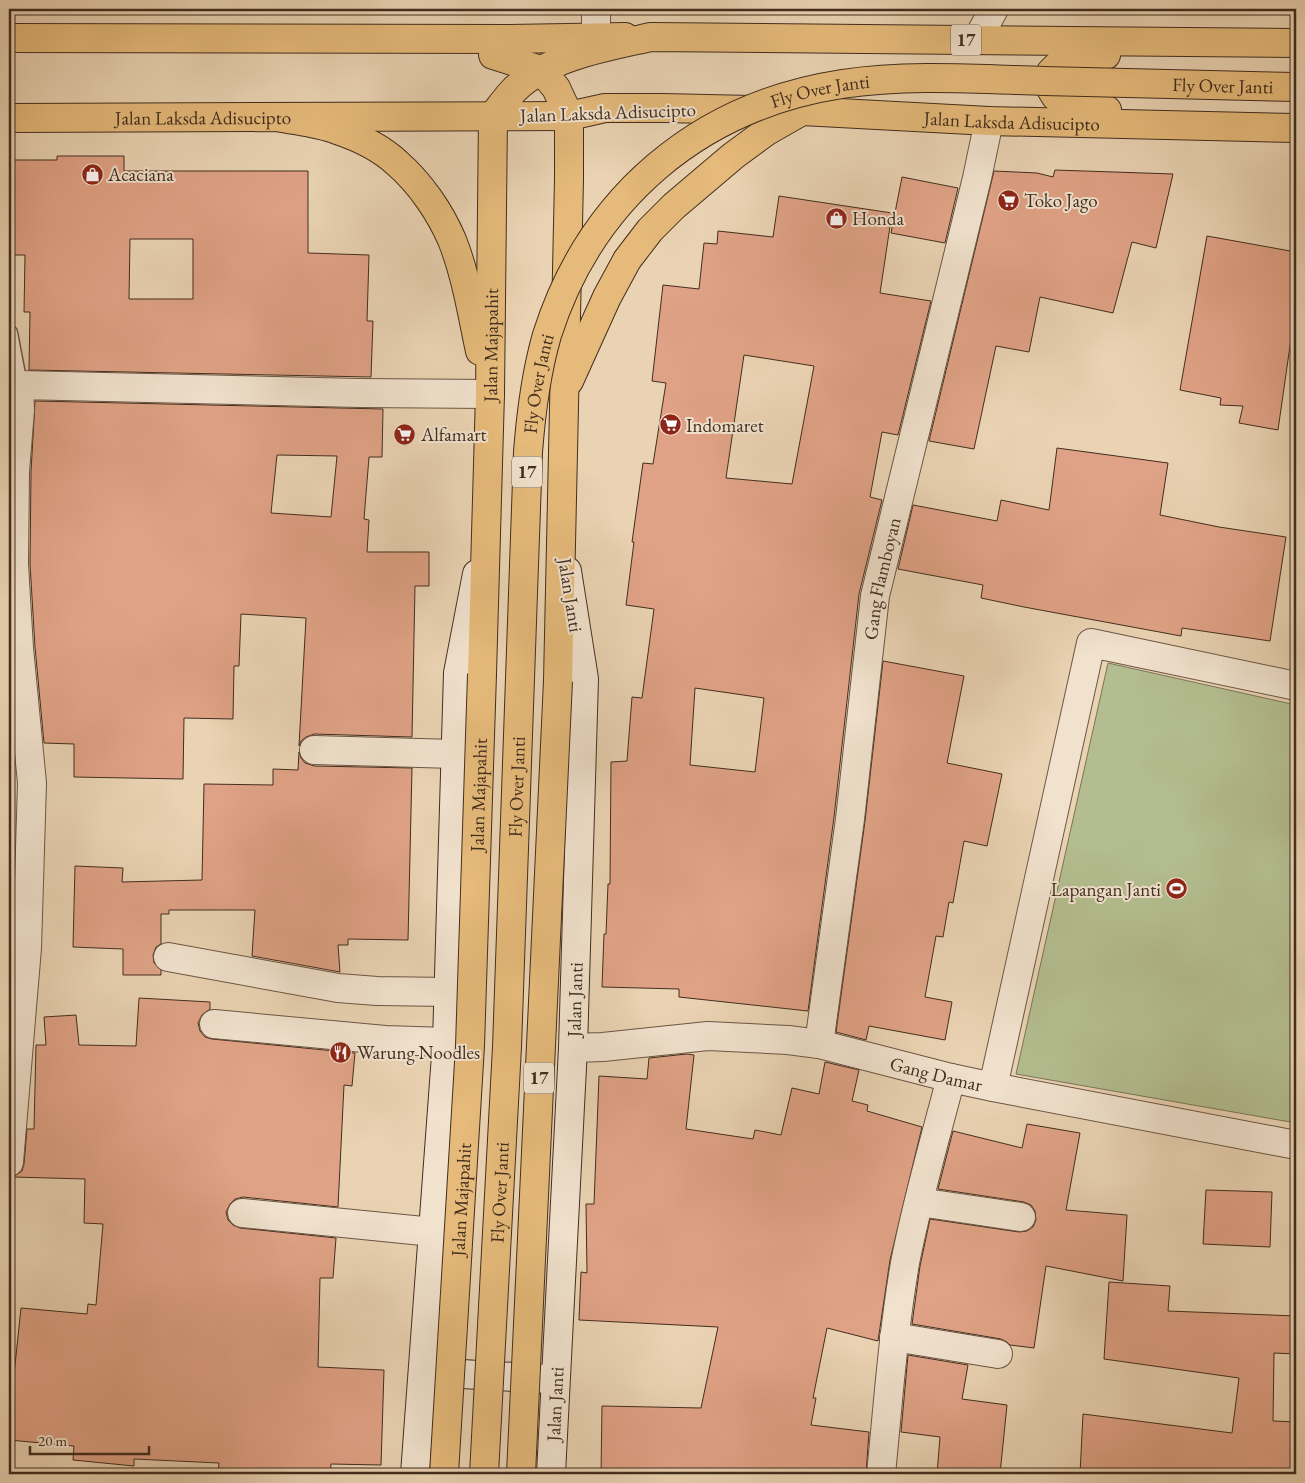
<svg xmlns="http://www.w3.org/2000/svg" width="1305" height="1483" font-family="'EB Garamond',serif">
<rect width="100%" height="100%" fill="#ead3b3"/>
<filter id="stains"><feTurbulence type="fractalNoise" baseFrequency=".004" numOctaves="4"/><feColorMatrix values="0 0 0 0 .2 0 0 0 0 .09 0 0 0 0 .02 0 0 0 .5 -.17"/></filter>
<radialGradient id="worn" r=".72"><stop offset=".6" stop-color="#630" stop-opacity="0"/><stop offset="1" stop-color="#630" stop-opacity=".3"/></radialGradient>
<path fill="#b3bd8f" stroke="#7a7556" d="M 1108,663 L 1296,705 L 1296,1123 L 1016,1074 Z"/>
<path fill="#e0a286" stroke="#422d1e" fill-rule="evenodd" d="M 57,156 L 124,156 L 124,171 L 308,171 L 308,253 L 369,255 L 367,321 L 373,321 L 371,377 L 29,370 L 30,312 L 24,312 L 25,255 L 9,255 L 9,160 L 57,160 ZM 130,239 L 193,239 L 193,299 L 129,299 Z
M 1055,170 L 1173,174 L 1156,248 L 1132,242 L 1113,313 L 1040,297 L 1029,352 L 996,346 L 974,449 L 929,441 L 994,171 L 1037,173 L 1053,177 Z
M 902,177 L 958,188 L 945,243 L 891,233 Z
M 779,196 L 892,213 L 880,293 L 931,301 L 898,435 L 882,432 L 870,497 L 882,500 L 859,594 L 834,817 L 808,1011 L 679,997 L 679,989 L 602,987 L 604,934 L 606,934 L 608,884 L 610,884 L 611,762 L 627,761 L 632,697 L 642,698 L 654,609 L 626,605 L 634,542 L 632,542 L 643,463 L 653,464 L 666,383 L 652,381 L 663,285 L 699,289 L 704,243 L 717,244 L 718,231 L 773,237 ZM 744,355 L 814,366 L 792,484 L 726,478 ZM 695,688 L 764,698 L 755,772 L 690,765 Z
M 1207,236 L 1296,252 L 1296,304 L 1278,430 L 1239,423 L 1243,406 L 1220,405 L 1221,398 L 1180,390 Z
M 35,401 L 383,409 L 382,457 L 369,457 L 364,519 L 369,520 L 367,552 L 429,552 L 429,586 L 415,586 L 412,737 L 314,734 L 306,737 L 301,741 L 299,746 L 306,618 L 241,614 L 239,666 L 234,666 L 233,719 L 184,718 L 183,779 L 74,777 L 74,744 L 44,743 L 35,647 L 30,564 L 31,472 ZM 277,455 L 337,456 L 331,517 L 271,513 Z
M 1057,448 L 1168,463 L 1160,515 L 1219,527 L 1286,537 L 1270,641 L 1182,628 L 1181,636 L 1024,607 L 981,598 L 983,585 L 898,569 L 913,505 L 997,521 L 1001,500 L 1049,510 Z
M 883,661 L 964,676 L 947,763 L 1002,774 L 987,846 L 964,841 L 953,903 L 949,902 L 943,937 L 936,936 L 925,997 L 952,1002 L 945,1040 L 869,1026 L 866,1040 L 836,1032 L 865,821 Z
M 299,752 L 301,758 L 305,763 L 314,766 L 412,768 L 408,940 L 348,939 L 348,945 L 338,945 L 340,972 L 252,956 L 255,910 L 169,910 L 169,914 L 161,914 L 161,944 L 156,947 L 153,955 L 154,963 L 161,970 L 161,975 L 123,975 L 123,949 L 73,947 L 75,866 L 123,868 L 122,882 L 202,880 L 204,784 L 273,785 L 273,769 L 298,770 Z
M 139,998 L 210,1002 L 210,1009 L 202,1015 L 198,1023 L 200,1031 L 205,1037 L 212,1039 L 355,1053 L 352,1086 L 344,1085 L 338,1207 L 243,1197 L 235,1199 L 230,1204 L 226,1212 L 228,1220 L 233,1225 L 240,1228 L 336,1238 L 333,1278 L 320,1278 L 318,1367 L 384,1370 L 381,1465 L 331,1464 L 330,1474 L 218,1474 L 219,1463 L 134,1459 L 134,1466 L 73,1460 L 74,1446 L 9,1440 L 9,1422 L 21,1308 L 87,1314 L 88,1304 L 96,1305 L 103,1224 L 84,1223 L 85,1179 L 13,1177 L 22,1171 L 24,1164 L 27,1129 L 34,1129 L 36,1045 L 46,1045 L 44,1017 L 76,1015 L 79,1045 L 136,1046 Z
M 687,1054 L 694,1055 L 686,1129 L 753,1139 L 755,1130 L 781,1135 L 792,1088 L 819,1094 L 825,1062 L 859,1070 L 852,1101 L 868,1105 L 867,1111 L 922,1127 L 890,1260 L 878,1341 L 827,1328 L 813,1398 L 816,1398 L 811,1425 L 869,1432 L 866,1474 L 601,1474 L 602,1406 L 701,1408 L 718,1327 L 579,1320 L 581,1272 L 587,1273 L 586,1204 L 594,1204 L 599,1076 L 647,1079 L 649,1058 Z
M 1027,1124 L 1080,1133 L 1066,1210 L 1127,1215 L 1123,1281 L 1046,1266 L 1034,1348 L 1010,1345 L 1007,1342 L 1001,1339 L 912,1324 L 920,1266 L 930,1219 L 1019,1232 L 1027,1231 L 1033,1227 L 1036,1220 L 1035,1211 L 1031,1205 L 1024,1202 L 938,1189 L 953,1131 L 1022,1148 Z
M 1206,1190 L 1272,1192 L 1270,1247 L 1203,1244 Z
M 1109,1282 L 1170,1286 L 1168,1311 L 1296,1316 L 1296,1354 L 1274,1353 L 1273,1421 L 1296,1422 L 1296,1474 L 1080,1474 L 1083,1414 L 1232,1433 L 1239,1378 L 1104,1359 Z
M 908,1355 L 968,1365 L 962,1399 L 1007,1405 L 1000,1474 L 937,1474 L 940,1437 L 901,1432 Z"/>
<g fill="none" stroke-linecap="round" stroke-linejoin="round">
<defs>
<path id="lane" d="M 9,333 L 19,385"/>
<g id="street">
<path d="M 977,40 L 994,9"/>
<path d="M 596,49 L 596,9"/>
<path d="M 314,750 L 455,754"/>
<path d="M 168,957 L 338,988 L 377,991 L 449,992"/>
<path d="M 214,1024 L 385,1040 L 447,1042"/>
<path id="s1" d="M 819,1044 L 850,819 L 875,596 L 977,178 L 989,121"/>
<path id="s2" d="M 573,1048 L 603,1047 L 708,1036 L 788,1040 L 819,1044 L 951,1078 L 993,1087 L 1296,1145"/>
<path d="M 993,1087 L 1091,643 L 1296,686"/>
<path d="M 9,1162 L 27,948 L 32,783 L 19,648 L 14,564 L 15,471 L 20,410 L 19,385 L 359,393 L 490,394"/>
<path d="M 919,1202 L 1021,1217"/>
<path d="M 242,1213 L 433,1232"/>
<path d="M 894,1337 L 998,1354"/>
<path d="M 881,1474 C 888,1404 893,1333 905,1263 C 917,1201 935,1139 951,1078"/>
</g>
<g id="secondary">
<path d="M 427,1372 L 549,1379"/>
<path d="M 415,1474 L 447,1042 L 458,673 L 477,574"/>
<path id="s3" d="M 551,1474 L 573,1048 L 584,679 L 567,571"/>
</g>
<g id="primary">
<path d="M 9,38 L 509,39 L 625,37"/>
<path id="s4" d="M 9,118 L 569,116"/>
</g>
<g id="highway">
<path d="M 493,55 L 541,70 L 556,88 L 569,116 L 569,179 L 558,681"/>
<path d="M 1106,55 L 1066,61 L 1057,66 L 1051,72 L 1051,89 L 1056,97 L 1064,102 L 1107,110"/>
<path id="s5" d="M 569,116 L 605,108 L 663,108 L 802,111 L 989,121 L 1296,128"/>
<path d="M 278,117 C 297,121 319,123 337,130 C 358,137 381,148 397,163 C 420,183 440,212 452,240 C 466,275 472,314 480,351"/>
<path d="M 569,381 L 607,297 L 627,260 L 650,230 L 674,206 L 733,156 L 767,131 L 802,111"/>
<path id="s6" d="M 482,674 L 490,394 L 493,116 C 500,107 507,97 515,89 C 550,56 606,47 651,37 L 1296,43"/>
</g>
</defs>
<use href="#lane" stroke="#6c5643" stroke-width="19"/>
<use href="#street" stroke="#6c5643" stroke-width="30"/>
<use href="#secondary" stroke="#422d1e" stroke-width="30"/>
<use href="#primary" stroke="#422d1e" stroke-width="30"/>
<use href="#highway" stroke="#422d1e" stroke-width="30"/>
<use href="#lane" stroke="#f1e2ce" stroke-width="16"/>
<use href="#street" stroke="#f1e2ce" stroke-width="28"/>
<use href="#secondary" stroke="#f1e2ce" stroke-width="28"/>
<use href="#primary" stroke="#e5ba7a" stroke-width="28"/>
<use href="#highway" stroke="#e5ba7a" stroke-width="28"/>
<defs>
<g id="highway-bridge">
<path id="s7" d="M 444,1474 L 470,1046 L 482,674"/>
<path id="s8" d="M 484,1474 L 507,1047 L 528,452 C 531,413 536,373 547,335 C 591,197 699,106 842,84 C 908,74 978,79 1044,81 C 1128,83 1212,85 1296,87"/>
<path d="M 521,1474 L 558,681"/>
</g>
</defs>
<use href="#highway-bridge" stroke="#422d1e" stroke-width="30" stroke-linecap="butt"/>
<use href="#highway-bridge" stroke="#e5ba7a" stroke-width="28"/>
</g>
<defs>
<symbol id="shop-disc" viewBox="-11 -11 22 22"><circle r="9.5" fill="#8f2418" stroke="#f1e2ce"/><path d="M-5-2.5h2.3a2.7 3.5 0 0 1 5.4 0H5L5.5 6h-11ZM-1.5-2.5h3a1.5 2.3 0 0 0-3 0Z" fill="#fff"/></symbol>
<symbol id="supermarket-disc" viewBox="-11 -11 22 22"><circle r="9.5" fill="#8f2418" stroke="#f1e2ce"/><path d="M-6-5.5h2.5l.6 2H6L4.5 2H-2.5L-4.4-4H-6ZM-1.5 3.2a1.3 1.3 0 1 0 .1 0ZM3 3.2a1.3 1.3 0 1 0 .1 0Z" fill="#fff"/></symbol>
<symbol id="stadium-disc" viewBox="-11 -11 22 22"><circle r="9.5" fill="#8f2418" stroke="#f1e2ce"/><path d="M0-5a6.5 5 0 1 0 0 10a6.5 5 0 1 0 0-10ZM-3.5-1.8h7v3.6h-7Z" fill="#fff"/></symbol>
<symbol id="restaurant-disc" viewBox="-11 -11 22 22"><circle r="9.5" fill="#8f2418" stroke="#f1e2ce"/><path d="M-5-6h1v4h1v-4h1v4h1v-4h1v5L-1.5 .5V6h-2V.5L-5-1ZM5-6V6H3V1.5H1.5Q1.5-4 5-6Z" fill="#fff"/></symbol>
</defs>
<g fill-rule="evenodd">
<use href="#shop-disc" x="80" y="162" width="25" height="25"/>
<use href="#supermarket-disc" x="996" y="188" width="25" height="25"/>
<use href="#shop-disc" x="824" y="206" width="25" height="25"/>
<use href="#supermarket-disc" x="658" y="412" width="25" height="25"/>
<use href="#supermarket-disc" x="392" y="422" width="25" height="25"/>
<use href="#stadium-disc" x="1164" y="876" width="25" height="25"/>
<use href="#restaurant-disc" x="328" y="1040" width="25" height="25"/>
</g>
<g text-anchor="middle" stroke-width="4" stroke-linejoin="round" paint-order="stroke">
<g fill="#f1e2ce" stroke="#766353" stroke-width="1">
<rect x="951" y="24.5" width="30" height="31" rx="4"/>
<rect x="512" y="456.5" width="30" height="31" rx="4"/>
<rect x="524" y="1062.5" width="30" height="31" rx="4"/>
</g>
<g font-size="18" font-weight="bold" fill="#422d1e">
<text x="966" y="46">17</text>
<text x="527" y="478">17</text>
<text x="539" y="1084">17</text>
</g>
<g font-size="19" fill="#422d1e" stroke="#f1e2ce">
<text dy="7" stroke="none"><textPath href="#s8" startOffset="1932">Fly Over Janti</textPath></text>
<text dy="7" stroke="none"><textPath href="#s8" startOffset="1528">Fly Over Janti</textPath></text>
<text transform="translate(608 112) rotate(-2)" y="7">Jalan Laksda Adisucipto</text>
<text dy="7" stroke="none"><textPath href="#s4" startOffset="194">Jalan Laksda Adisucipto</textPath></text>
<text dy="7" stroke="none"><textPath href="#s5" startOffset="444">Jalan Laksda Adisucipto</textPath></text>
<text dy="7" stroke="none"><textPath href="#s6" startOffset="329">Jalan Majapahit</textPath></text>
<text dy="7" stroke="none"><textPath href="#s8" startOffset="1092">Fly Over Janti</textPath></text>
<text dy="7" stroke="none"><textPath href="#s1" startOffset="470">Gang Flamboyan</textPath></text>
<text transform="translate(571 595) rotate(81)" y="7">Jalan Janti</text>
<text dy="7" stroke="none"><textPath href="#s8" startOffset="688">Fly Over Janti</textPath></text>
<text dy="7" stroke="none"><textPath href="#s7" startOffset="680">Jalan Majapahit</textPath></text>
<text dy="7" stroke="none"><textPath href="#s3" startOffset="475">Jalan Janti</textPath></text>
<text dy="7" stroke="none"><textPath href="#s2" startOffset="368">Gang Damar</textPath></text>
<text dy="7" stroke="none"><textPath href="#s8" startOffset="282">Fly Over Janti</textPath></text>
<text dy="7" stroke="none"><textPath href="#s7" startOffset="275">Jalan Majapahit</textPath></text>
<text dy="7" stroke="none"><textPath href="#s3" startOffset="70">Jalan Janti</textPath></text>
</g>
<g font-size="19" fill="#422d1e" stroke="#f1e2ce" text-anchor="start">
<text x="108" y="181">Acaciana</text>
<text x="1024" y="207">Toko Jago</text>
<text x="852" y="225">Honda</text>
<text x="686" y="432">Indomaret</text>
<text x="421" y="441">Alfamart</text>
<text x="1161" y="896" text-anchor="end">Lapangan Janti</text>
<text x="357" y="1059">Warung Noodles</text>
</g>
</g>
<rect width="1305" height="1483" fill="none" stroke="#ead3b3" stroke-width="30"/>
<rect x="10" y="10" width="1285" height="1463" fill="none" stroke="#422d1e" stroke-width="2.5"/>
<rect x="15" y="15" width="1275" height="1453" fill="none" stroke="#422d1e"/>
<path d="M30 1446v8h119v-8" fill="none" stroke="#422d1e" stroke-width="2.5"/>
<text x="38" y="1446" font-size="15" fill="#422d1e" stroke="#f1e2ce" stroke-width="4" paint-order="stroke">20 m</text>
<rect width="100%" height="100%" filter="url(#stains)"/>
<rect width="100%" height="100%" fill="url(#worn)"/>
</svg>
